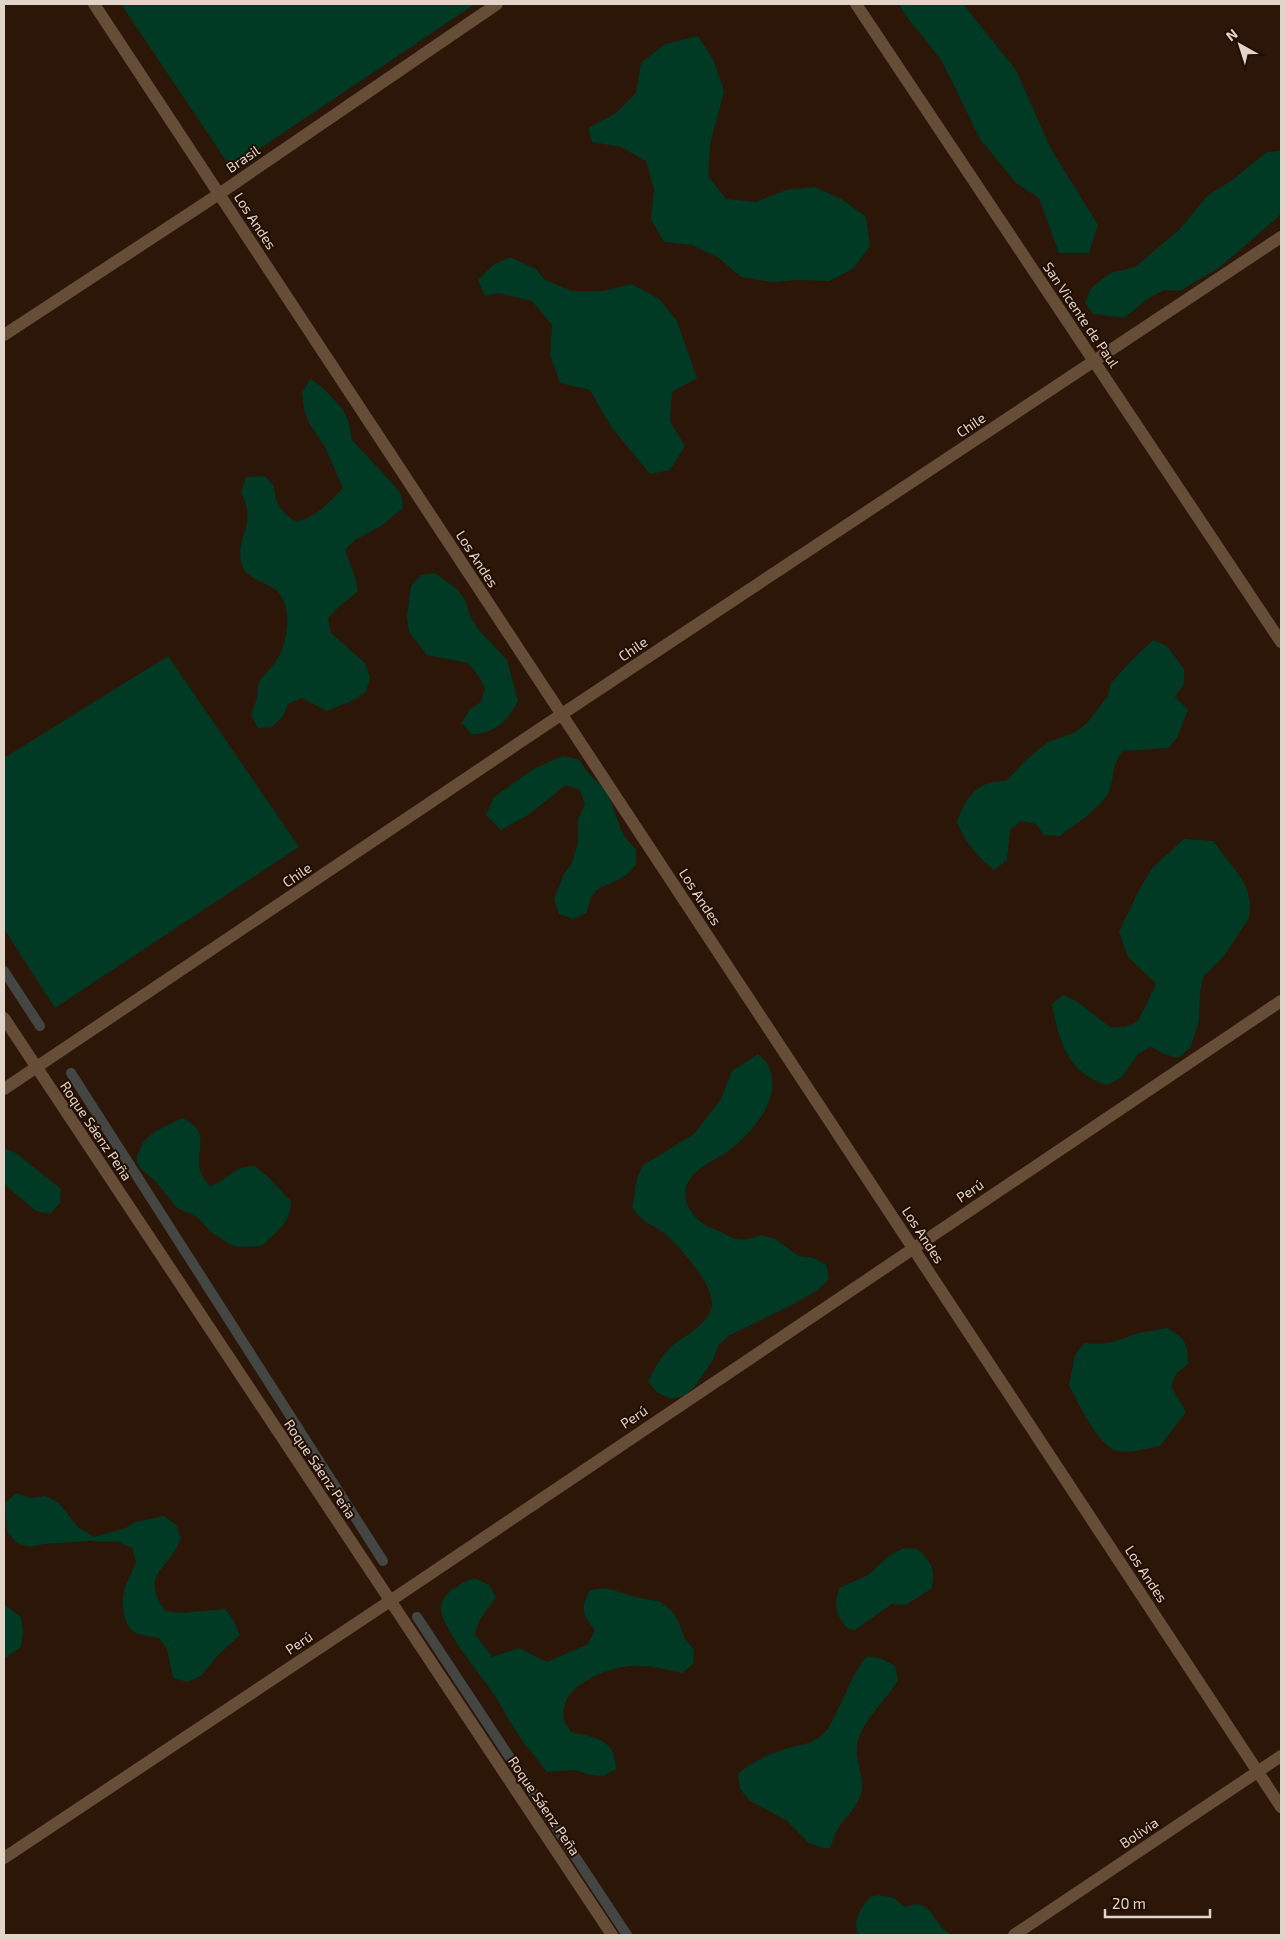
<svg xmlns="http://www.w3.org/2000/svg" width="1285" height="1939" font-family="'Exo 2',sans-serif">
<rect width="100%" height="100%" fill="#2b1608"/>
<path fill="#003a25" d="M 121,4 L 475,4 L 231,168 Z
M 899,4 L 963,4 L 1016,70 L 1051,149 L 1098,225 L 1089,253 L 1059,253 L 1039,198 L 1016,183 L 980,139 L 942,61 L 906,16 Z
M 698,36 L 714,61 L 724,91 L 710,145 L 708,176 L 726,199 L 756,202 L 786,190 L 815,187 L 843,200 L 866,217 L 870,246 L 853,269 L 829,281 L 798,280 L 772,282 L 741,277 L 719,258 L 692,245 L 664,242 L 651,219 L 654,189 L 646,161 L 621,147 L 592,142 L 588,128 L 616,113 L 636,93 L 641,63 L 665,44 Z
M 1281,151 L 1281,213 L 1278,217 L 1220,267 L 1180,291 L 1164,290 L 1149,298 L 1124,318 L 1093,314 L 1085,303 L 1091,288 L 1110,273 L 1135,267 L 1179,230 L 1208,195 L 1232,180 L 1267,152 Z
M 510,257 L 536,269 L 544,279 L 571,291 L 603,291 L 632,284 L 659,299 L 677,321 L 697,378 L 672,392 L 670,421 L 685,446 L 670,470 L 650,474 L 612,428 L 590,390 L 560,383 L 550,355 L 552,325 L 532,301 L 498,293 L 485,296 L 478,280 L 493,265 Z
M 310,379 L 322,387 L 342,408 L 349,423 L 352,440 L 392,483 L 401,494 L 403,508 L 381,526 L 355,540 L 345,550 L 355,577 L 358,591 C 348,601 336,607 328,619 L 331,633 L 365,663 L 370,677 L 366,692 L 354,700 L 327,711 L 302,698 L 288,704 L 283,716 L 272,727 L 258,728 L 251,715 C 252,710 255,706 256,701 C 258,696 257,690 258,686 C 261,675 270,670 276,661 C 288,644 294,605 276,590 C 265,581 244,579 241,562 C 236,534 258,526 241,492 L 246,477 L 265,476 L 274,486 C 275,504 281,512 296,522 C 318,516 327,504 343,488 L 325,447 L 309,423 L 304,409 L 302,393 Z
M 435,573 L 458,590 L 466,602 L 470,616 L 478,629 L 507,660 L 518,701 C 507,722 495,734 471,734 L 462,723 L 469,710 L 481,702 L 485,688 L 478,675 L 468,663 L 427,655 L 409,632 L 407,617 L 411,586 L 421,575 Z
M 1153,640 L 1167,646 L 1184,669 L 1184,684 L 1175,697 L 1188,710 L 1177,738 L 1168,748 L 1122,751 C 1111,768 1115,775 1109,791 C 1102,808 1074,825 1060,836 L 1044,835 L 1036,824 L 1021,821 L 1010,830 L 1007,860 L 994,870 C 977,857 965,842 957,822 C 967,796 976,781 1006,781 L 1026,760 L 1048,742 L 1076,732 L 1087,723 L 1107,697 L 1111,683 L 1132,660 Z
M 168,656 L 299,847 L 55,1008 L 4,929 L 4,758 Z
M 563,756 L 580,760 C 585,773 597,779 605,791 C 619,812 615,831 636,849 L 636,864 C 633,868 629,873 625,876 C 604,889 591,884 587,913 L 573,919 L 559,914 L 554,899 L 564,874 L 572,863 L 578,842 L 578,819 L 585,804 L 580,790 L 566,785 L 528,815 L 501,830 L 486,815 L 494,797 L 535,768 Z
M 1184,839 L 1213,841 L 1240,876 L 1247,889 L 1250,903 L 1249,918 L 1224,956 L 1203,977 L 1200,992 L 1199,1021 L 1190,1048 L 1178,1058 L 1164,1054 L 1151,1047 L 1138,1054 L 1121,1078 L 1107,1085 C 1067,1073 1059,1041 1052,1004 L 1063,995 L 1076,1001 L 1110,1027 L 1125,1027 L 1138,1021 L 1156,984 L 1128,957 L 1119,932 L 1138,892 L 1152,868 Z
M 758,1054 C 761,1057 766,1061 768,1065 C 785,1097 751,1134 727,1152 C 716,1159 701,1166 692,1176 C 676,1196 691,1219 711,1228 C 735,1237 734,1245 761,1235 L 775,1239 L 799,1256 L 813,1258 L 826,1264 L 829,1279 L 818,1290 L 794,1304 L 728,1336 L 718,1346 L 713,1360 L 695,1386 L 684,1396 L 671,1399 L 658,1393 L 648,1382 C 654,1369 663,1353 674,1344 C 684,1337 694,1332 702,1323 C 707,1318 712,1311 712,1303 C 713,1285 679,1245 665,1234 C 651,1223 644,1224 632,1208 L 637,1178 L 643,1165 L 694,1134 L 721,1099 L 732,1071 Z
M 182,1118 C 214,1132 193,1152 201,1173 C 202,1177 207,1182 210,1186 C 228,1181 233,1165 255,1166 L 266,1175 L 291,1201 C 292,1221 275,1233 262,1246 L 239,1247 L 231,1245 L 211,1232 L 196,1216 L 183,1211 L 176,1207 L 157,1183 L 141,1169 L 137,1163 L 137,1155 L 144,1141 L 156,1131 Z
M 4,1148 L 16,1153 L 61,1189 L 60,1203 L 50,1214 L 36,1211 L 4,1184 Z
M 1167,1328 C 1185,1338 1188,1343 1188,1364 L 1177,1373 L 1171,1386 L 1186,1412 L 1160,1446 C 1149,1448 1127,1454 1117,1451 C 1097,1445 1078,1402 1069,1385 L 1075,1355 L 1084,1343 C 1108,1346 1118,1340 1139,1333 C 1148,1331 1158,1330 1167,1328 Z
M 16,1493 L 31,1498 L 46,1496 L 59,1503 L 78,1527 L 94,1537 L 126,1528 L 135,1522 L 164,1516 L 176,1525 L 181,1538 C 169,1572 139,1571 165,1611 L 180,1613 L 225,1609 L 234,1621 L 240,1635 L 219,1654 L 201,1676 L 188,1682 L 173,1678 L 167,1649 L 159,1638 C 151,1636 140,1636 133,1631 C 122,1623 121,1598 125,1587 C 129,1578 133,1570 136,1562 L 132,1548 L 118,1542 L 89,1541 L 44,1544 L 30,1547 L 17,1543 L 7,1532 L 5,1503 Z
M 904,1548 L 918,1549 C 932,1564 936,1569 931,1589 L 906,1605 L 892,1604 L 855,1630 L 848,1629 C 835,1614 834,1607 839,1588 L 868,1575 L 890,1555 Z
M 475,1578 L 489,1585 L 496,1597 L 479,1621 L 475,1634 L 492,1657 L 519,1648 L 547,1662 L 588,1644 L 595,1630 C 582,1614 580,1609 590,1590 L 606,1588 L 636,1597 L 661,1602 L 672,1611 L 679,1623 L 684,1637 L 694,1650 L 693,1664 L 682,1673 C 669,1670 654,1666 641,1666 C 614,1664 558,1684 564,1719 C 564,1723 569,1728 571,1732 C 596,1738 615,1738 616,1769 L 603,1776 L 589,1775 L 576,1770 L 547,1772 C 539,1761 529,1750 521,1739 C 510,1723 502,1706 491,1690 C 480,1674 438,1624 441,1606 C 445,1590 462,1583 475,1578 Z
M 4,1604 L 21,1617 L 23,1632 L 21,1647 L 4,1659 Z
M 867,1656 L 882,1659 L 895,1666 L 898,1680 C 887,1700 863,1719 858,1741 C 854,1757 862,1771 862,1787 C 862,1802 848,1815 839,1827 C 835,1833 833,1841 830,1848 L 823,1848 L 809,1843 L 786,1820 L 750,1801 L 740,1789 L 738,1774 C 750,1762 768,1755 785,1749 C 801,1744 810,1746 824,1733 C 829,1729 831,1722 834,1717 C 846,1696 852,1673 867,1656 Z
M 878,1895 L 894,1898 L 905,1907 C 932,1895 932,1924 949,1933 L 949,1935 L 859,1935 C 851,1921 861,1908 871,1896 Z"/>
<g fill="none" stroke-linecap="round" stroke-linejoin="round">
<path stroke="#444644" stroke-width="10" d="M 4,971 L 40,1026
M 71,1073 L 383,1561
M 417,1617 L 627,1935"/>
<path stroke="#654d38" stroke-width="12" d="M 94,4 L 1281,1807
M 856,4 L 1281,642
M 4,335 L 219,194 L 497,4
M 4,1018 L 612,1935
M 4,1089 L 562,714 L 1281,237
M 4,1858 L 390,1601 L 1281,1001
M 1014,1935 L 1281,1756"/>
</g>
<g text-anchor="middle" stroke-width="4" stroke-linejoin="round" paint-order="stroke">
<g font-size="14" fill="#e3d4ca" stroke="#210d02">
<text transform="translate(243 159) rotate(-34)" y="5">Brasil</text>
<text transform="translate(255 221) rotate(57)" y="5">Los Andes</text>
<text transform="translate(1081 315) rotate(56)" y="5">San Vicente de Paul</text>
<text transform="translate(971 425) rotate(-34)" y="5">Chile</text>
<text transform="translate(477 559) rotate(57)" y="5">Los Andes</text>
<text transform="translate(633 649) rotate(-34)" y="5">Chile</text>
<text transform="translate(297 875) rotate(-34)" y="5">Chile</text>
<text transform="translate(700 897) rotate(57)" y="5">Los Andes</text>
<text transform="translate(96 1131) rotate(56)" y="5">Roque Sáenz Peña</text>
<text transform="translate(970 1191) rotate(-34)" y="5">Perú</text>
<text transform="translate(923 1235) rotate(57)" y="5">Los Andes</text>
<text transform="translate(634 1417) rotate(-34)" y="5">Perú</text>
<text transform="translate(320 1469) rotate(56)" y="5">Roque Sáenz Peña</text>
<text transform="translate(1146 1574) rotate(57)" y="5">Los Andes</text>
<text transform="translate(299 1643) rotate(-34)" y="5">Perú</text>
<text transform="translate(544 1806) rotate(56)" y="5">Roque Sáenz Peña</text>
<text transform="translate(1139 1833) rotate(-34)" y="5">Bolivia</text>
</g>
</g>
<rect width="1285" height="1939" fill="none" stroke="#e3d4ca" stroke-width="10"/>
<g transform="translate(1240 45) rotate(321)" stroke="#210d02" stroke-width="4" paint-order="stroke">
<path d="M0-4L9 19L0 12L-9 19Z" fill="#e3d4ca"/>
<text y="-8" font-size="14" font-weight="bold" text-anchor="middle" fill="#e3d4ca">N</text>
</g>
<path d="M1105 1909v8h105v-8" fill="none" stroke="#e3d4ca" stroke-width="2.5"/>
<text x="1112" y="1909" font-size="15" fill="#e3d4ca" stroke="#210d02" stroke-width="4" paint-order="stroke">20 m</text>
</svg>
